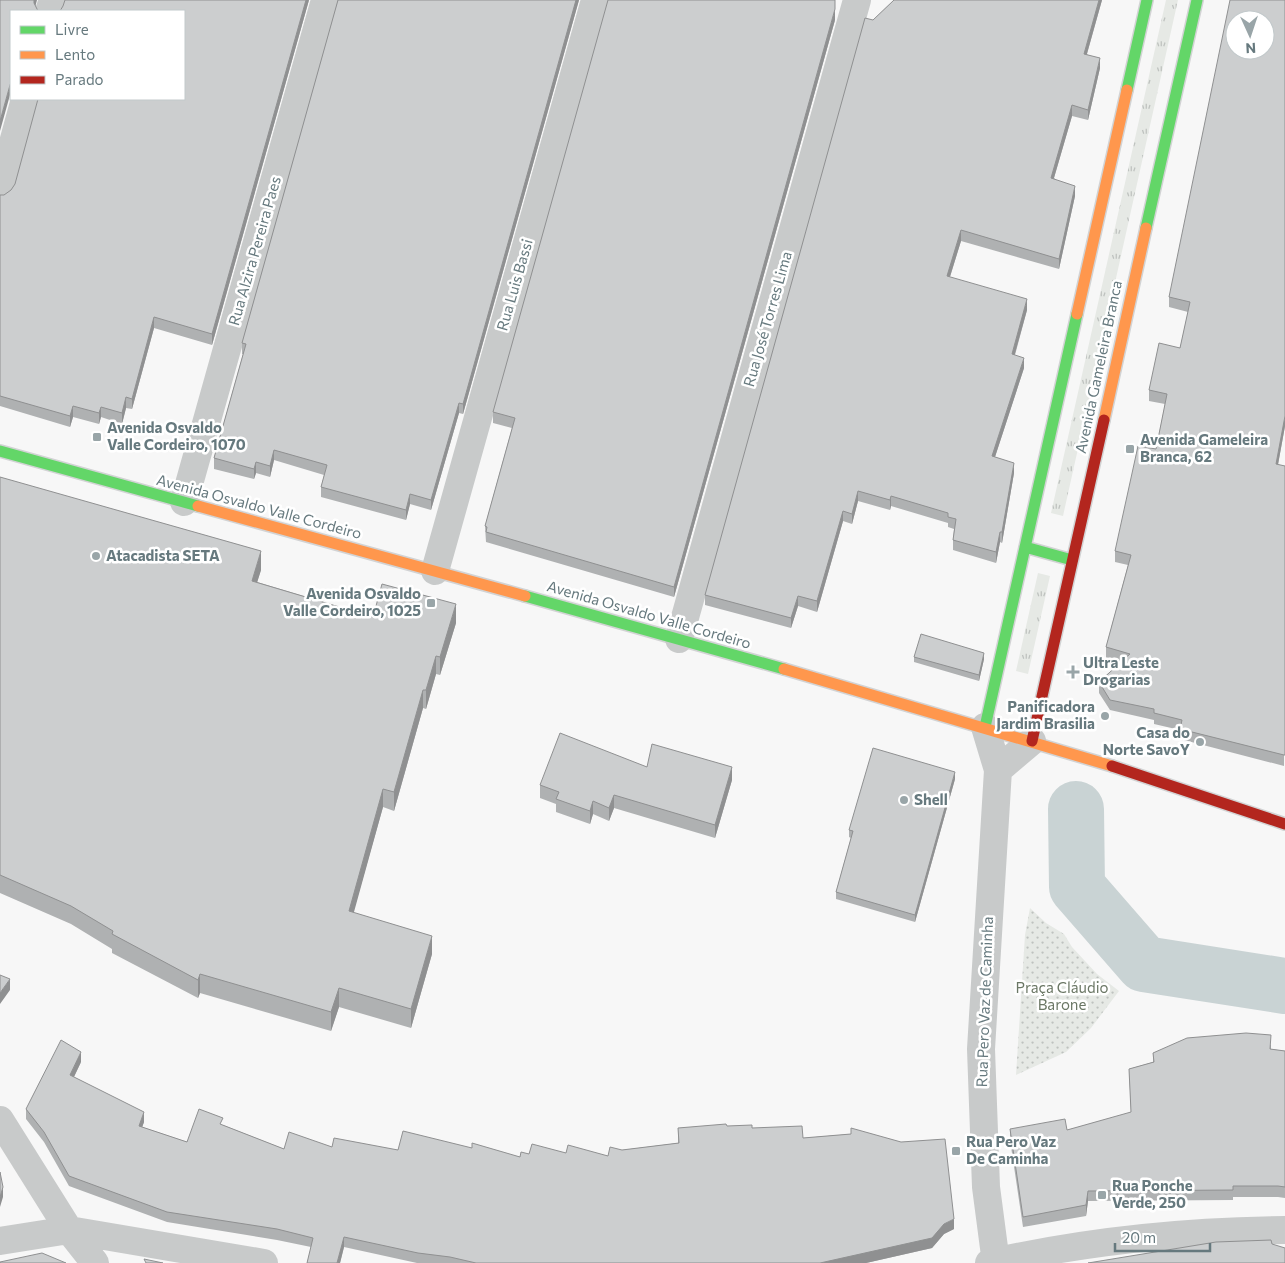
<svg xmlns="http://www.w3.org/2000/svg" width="1285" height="1263" font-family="Commissioner,sans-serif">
<defs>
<pattern id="grass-tufts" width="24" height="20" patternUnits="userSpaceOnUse" patternTransform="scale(1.25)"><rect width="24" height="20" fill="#e6e9e5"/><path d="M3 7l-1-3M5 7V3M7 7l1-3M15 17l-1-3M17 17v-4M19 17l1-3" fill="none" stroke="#bec2bf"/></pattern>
<pattern id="park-dots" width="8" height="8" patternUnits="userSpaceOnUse" patternTransform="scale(1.25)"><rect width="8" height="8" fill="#e6e9e5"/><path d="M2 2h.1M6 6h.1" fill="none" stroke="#bec2bf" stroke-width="1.8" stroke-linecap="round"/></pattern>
</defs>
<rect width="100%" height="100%" fill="#f7f7f7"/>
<path fill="url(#grass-tufts)" d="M 1166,0 L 1178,0 L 1063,516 L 1051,513 Z
M 1038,573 L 1050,576 L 1028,674 L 1016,671 Z"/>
<path fill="url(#park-dots)" d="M 1030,908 L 1046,923 L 1064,934 L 1072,947 L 1097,974 L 1119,991 L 1091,1028 L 1066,1052 L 1016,1075 L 1025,935 Z"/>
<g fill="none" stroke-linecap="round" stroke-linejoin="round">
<path stroke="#c9d3d4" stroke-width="56" d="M 1076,809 L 1077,887 L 1144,964 L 1285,986"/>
<defs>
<path id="fast" d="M 1127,90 L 1147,0
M 1146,228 L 1197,0
M 0,451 L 198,506
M 1025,547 L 1072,560
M 525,596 L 784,669
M 985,727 L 1077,314"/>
<path id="slow" d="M 1077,314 L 1127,90
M 1104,420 L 1146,228
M 198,506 L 525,596
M 784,669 L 1112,766"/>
<path id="jam" d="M 1032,741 L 1104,420
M 1112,766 L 1285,824"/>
</defs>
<use href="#fast" stroke="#d2d3d4" stroke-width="14"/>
<use href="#slow" stroke="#d2d3d4" stroke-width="14"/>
<use href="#jam" stroke="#d2d3d4" stroke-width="14"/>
<path stroke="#c8caca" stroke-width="28" d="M 49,11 L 53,0
M 0,190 L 25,99
M 184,502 L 325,0
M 435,571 L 595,0
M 679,639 L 857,0
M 985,727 L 998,770 L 981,1049 L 986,1187 L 996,1263
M 998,770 L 1032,741
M 0,1120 L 69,1230 L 95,1263
M 0,1241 L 69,1230 L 264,1263
M 989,1263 C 1086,1241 1186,1231 1285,1230"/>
<use href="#fast" stroke="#63d668" stroke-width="11"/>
<use href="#slow" stroke="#ff974d" stroke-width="11"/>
<use href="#jam" stroke="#b3261e" stroke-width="11"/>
</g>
<path fill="#afb1b2" d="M 309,0 L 212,345 L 154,328 L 132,409 L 126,408 L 122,424 L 101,417 L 99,424 L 73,417 L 70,427 L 0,406 L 0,195 L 4,195 Z
M 338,0 L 579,0 L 463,414 L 459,413 L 431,510 L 410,504 L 406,520 L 321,497 L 321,487 L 324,475 L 274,460 L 270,477 L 256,473 L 254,479 L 214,469 L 214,458 L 243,354 L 242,354 L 242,343 Z
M 894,0 L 1102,0 L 1087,54 L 1100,68 L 1088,120 L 1072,116 L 1054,178 L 1075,196 L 1059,269 L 961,241 L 950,277 L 1027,310 L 1015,355 L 1024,368 L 995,457 L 1014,473 L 1002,543 L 1000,542 L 996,563 L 953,550 L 953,540 L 954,529 L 948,527 L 948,523 L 891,506 L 890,510 L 858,501 L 852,524 L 843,521 L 817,612 L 798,606 L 791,628 L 705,605 L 705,595 L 873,20 Z
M 1285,0 L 1285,426 L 1278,465 L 1285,466 L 1284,766 L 1180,739 L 1180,730 L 1154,724 L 1154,720 L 1110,710 L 1099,693 L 1099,682 L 1121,662 L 1106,658 L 1106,647 L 1128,565 L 1115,562 L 1115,551 L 1156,449 L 1165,404 L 1149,401 L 1149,390 L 1180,348 L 1188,312 L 1169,307 L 1169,297 Z
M 835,20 L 674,597 L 486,542 L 485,526 L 512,428 L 493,423 L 493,412 Z
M 0,477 L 261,570 L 257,582 L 373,617 L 456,623 L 440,675 L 436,674 L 426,709 L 423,708 L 394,811 L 383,807 L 353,913 L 432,954 L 411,1028 L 339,1007 L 331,1031 L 200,993 L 198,998 L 112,953 L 112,949 L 71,924 L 0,893 Z
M 914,657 L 984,659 L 979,681 L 914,662 Z
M 647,767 L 732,780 L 715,838 L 614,808 L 609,821 L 593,814 L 590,824 L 556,812 L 556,804 L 540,798 L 540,785 Z
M 955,779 L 915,922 L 836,899 L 836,892 L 851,838 L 849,837 L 849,830 Z
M 1271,1045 L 1271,1049 L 1285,1051 L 1285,1198 L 1278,1197 L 1233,1197 L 1233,1200 L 1088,1201 L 1086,1216 L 1023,1227 L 1010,1140 L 1010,1129 L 1067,1130 L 1131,1113 L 1129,1069 L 1153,1062 L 1153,1053 Z
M 81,1062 L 74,1077 L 144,1122 L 142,1127 L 187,1142 L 223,1125 L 284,1149 L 332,1147 L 398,1150 L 472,1148 L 520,1157 L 529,1154 L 566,1153 L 608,1156 L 622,1150 L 678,1143 L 678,1128 L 727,1126 L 752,1128 L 803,1138 L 851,1134 L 851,1128 L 954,1229 L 944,1234 L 932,1248 L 866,1263 L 417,1263 L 344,1247 L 340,1263 L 307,1263 L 311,1247 L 277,1240 L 167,1222 L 69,1186 L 44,1142 L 26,1119 L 26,1109 Z"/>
<path fill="#8f9091" d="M 34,0 L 37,0 L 34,11 Z
M 306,0 L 309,0 L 212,345 L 212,334 Z
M 576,0 L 579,0 L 463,414 L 463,404 Z
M 1099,0 L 1102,0 L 1084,64 L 1084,54 Z
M 835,9 L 835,20 L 674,597 L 674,587 Z
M 1100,58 L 1100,68 L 1088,120 L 1088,110 Z
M 11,82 L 11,93 L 10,95 L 0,131 L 0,121 L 10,85 Z
M 1072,105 L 1072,116 L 1051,188 L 1051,178 Z
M 1075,186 L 1075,196 L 1059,269 L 1059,259 Z
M 961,230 L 961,241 L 947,286 L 947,276 Z
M 1027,299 L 1027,310 L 1012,364 L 1012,354 Z
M 154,317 L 154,328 L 132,409 L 132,399 Z
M 1024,358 L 1024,368 L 992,466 L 992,456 Z
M 126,397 L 126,408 L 122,424 L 122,413 Z
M 459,403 L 459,413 L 431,510 L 431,500 Z
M 73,406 L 73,417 L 70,427 L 70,416 Z
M 101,407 L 101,417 L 99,424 L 99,413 Z
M 1285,416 L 1285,426 L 1276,475 L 1276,464 Z
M 274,450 L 274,460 L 270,477 L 270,466 Z
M 256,462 L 256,473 L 254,479 L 254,469 Z
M 1014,463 L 1014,473 L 1002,543 L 1002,532 Z
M 858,491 L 858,501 L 852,524 L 852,514 Z
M 410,494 L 410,504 L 406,520 L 406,510 Z
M 891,496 L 891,506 L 890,510 L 890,500 Z
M 843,511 L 843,521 L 817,612 L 817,601 Z
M 1000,532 L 1000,542 L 996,563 L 996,552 Z
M 261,551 L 261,570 L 252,599 L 252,581 Z
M 798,596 L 798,606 L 791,628 L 791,618 Z
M 456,604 L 456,623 L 440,675 L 440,657 Z
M 984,653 L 984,659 L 979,681 L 979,675 Z
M 436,656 L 436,674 L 426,709 L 426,690 Z
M 423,690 L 423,708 L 394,811 L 394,792 Z
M 732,767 L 732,780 L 715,838 L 715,825 Z
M 955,772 L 955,779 L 915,922 L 915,915 Z
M 383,789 L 383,807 L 349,930 L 349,911 Z
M 614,795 L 614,808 L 609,821 L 609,808 Z
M 593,801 L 593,814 L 590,824 L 590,811 Z
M 432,936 L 432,954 L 411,1028 L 411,1009 Z
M 200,974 L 200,993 L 198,998 L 198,980 Z
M 10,979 L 10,990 L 0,1004 L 0,993 Z
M 339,988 L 339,1007 L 331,1031 L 331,1012 Z
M 81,1052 L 81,1062 L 70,1085 L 70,1075 Z
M 144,1112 L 144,1122 L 139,1136 L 139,1126 Z
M 3,1187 L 3,1197 L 0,1207 L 0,1197 Z
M 1088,1191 L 1088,1201 L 1086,1216 L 1086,1205 Z
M 954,1219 L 954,1229 L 944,1234 L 932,1248 L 866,1263 L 820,1263 L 944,1224 Z
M 344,1237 L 344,1247 L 340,1263 L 337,1263 Z"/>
<path fill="#cccecf" stroke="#8f9091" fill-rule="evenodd" d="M 0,0 L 34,0 L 34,3 L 38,11 L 11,11 L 11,82 L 10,85 L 0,121 Z
M 65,0 L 306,0 L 212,334 L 154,317 L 132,399 L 126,397 L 122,413 L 101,407 L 99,413 L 73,406 L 70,416 L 0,396 L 0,195 L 4,195 L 11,190 L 15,184 L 38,99 L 184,99 L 184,11 L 60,11 L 63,6 Z
M 338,0 L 576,0 L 463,404 L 459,403 L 431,500 L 410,494 L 406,510 L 321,487 L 327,465 L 274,450 L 270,466 L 256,462 L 254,469 L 214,458 L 246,344 L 242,343 Z
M 608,0 L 835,0 L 835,9 L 674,587 L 486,532 L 487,527 L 485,526 L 515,418 L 493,412 Z
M 894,0 L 1099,0 L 1084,54 L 1100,58 L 1088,110 L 1072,105 L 1051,178 L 1075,186 L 1059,259 L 961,230 L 947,276 L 1027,299 L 1012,354 L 1024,358 L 992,456 L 1014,463 L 1002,532 L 1000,532 L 996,552 L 953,540 L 956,519 L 948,517 L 948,513 L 891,496 L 890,500 L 858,491 L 852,514 L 843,511 L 817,601 L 798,596 L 791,618 L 705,595 L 865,18 L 873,20 Z
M 1230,0 L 1285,0 L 1285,416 L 1276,464 L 1285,466 L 1285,755 L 1284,755 L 1180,729 L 1182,720 L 1154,713 L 1154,709 L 1110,700 L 1099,682 L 1130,654 L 1106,647 L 1131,555 L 1115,551 L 1138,446 L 1156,449 L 1167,394 L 1149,390 L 1159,343 L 1180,348 L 1190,302 L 1169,297 ZM 1235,20 L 1265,20 L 1265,50 L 1235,50 Z
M 0,477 L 261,551 L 252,581 L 373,617 L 382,584 L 456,604 L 440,657 L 436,656 L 426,690 L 423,690 L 394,792 L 383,789 L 349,911 L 432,936 L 411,1009 L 339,988 L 331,1012 L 200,974 L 198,980 L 112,934 L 113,931 L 71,906 L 0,875 Z
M 921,634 L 984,653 L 979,675 L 914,657 Z
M 560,733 L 647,767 L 652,744 L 732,767 L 715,825 L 614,795 L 609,808 L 593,801 L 590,811 L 556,799 L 559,792 L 540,785 Z
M 873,748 L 955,772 L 915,915 L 836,892 L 853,831 L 849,830 Z
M 0,975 L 10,979 L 0,993 Z
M 1246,1033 L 1271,1035 L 1270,1049 L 1285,1051 L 1285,1187 L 1278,1186 L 1233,1186 L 1233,1190 L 1088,1191 L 1086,1205 L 1023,1217 L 1010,1129 L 1065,1119 L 1067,1130 L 1131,1112 L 1129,1069 L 1154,1062 L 1153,1053 L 1187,1038 Z
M 61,1040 L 81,1052 L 70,1075 L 144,1112 L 139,1126 L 187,1142 L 199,1109 L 223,1118 L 220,1124 L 284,1149 L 289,1132 L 332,1147 L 334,1138 L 398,1150 L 403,1131 L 472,1148 L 472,1143 L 520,1157 L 521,1152 L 529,1154 L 532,1144 L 566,1153 L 568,1145 L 608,1156 L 610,1147 L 622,1150 L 679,1143 L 678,1128 L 726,1124 L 727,1126 L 752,1125 L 752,1128 L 802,1126 L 803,1138 L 851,1134 L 851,1128 L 901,1142 L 945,1139 L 954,1219 L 944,1224 L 932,1238 L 820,1263 L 476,1263 L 450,1257 L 418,1253 L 344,1237 L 337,1263 L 307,1263 L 313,1238 L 277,1229 L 167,1212 L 69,1176 L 44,1132 L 26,1109 Z
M 0,1172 L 3,1187 L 0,1197 Z
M 1271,1240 L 1272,1244 L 1285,1248 L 1285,1263 L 1088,1263 L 1216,1242 Z
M 42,1253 L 66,1263 L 0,1263 L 0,1262 Z
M 144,1259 L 163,1263 L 146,1263 Z"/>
<g fill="#99a5a8" stroke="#fff" stroke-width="2">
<rect x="92" y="432" width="10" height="10" rx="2.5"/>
<rect x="1125" y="444" width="10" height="10" rx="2.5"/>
<circle cx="96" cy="556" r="5"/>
<rect x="426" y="598" width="10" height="10" rx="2.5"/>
<path d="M1070.5 664.5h5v5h5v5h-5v5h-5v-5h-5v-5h5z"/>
<circle cx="1105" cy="716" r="5"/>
<circle cx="1200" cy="742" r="5"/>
<circle cx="904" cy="800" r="5"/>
<rect x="951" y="1146" width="10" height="10" rx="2.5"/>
<rect x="1097" y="1190" width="10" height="10" rx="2.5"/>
</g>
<g text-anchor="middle" stroke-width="5" stroke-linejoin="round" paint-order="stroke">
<g font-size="15" fill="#66797e" stroke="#fff">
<text transform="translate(255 251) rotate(-74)" y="5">Rua Alzira Pereira Paes</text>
<text transform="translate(515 285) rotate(-74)" y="5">Rua Luis Bassi</text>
<text transform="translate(768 319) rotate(-74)" y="5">Rua José Torres Lima</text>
<text transform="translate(1099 367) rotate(-78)" y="5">Avenida Gameleira Branca</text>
<text transform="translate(259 507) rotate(15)" y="5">Avenida Osvaldo Valle Cordeiro</text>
<text transform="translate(649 615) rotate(16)" y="5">Avenida Osvaldo Valle Cordeiro</text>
<text transform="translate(985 1002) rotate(-88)" y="5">Rua Pero Vaz de Caminha</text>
</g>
<g font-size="15" font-weight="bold" fill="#66797e" stroke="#fff" text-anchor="start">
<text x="107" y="433">Avenida Osvaldo<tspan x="107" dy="17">Valle Cordeiro, 1070</tspan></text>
<text x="1140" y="445">Avenida Gameleira<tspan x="1140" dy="17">Branca, 62</tspan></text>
<text x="106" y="561">Atacadista SETA</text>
<text x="421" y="599" text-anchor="end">Avenida Osvaldo<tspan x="421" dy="17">Valle Cordeiro, 1025</tspan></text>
<text x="1083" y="668">Ultra Leste<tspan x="1083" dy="17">Drogarias</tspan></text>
<text x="1095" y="712" text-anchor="end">Panificadora<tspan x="1095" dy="17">Jardim Brasilia</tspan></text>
<text x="1190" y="738" text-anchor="end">Casa do<tspan x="1190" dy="17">Norte SavoY</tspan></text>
<text x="914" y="805">Shell</text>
<text x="966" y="1147">Rua Pero Vaz<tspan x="966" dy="17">De Caminha</tspan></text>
<text x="1112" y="1191">Rua Ponche<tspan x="1112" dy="17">Verde, 250</tspan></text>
</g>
<g font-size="15" fill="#6b7765" stroke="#fff">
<text x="1062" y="993">Praça Cláudio<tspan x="1062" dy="17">Barone</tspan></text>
</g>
</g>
<rect x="10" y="10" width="175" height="90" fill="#ffffff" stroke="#c2c9cb"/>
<rect x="20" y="26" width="25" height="8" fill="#63d668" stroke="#c2c9cb"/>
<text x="55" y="35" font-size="15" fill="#66797e">Livre</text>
<rect x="20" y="51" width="25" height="8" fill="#ff974d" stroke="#c2c9cb"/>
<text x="55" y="60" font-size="15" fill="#66797e">Lento</text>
<rect x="20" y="76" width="25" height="8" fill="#b3261e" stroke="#c2c9cb"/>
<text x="55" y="85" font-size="15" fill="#66797e">Parado</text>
<g transform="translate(1250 35) rotate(177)"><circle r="24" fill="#ffffff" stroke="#c2c9cb"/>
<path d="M0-4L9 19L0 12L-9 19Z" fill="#99a5a8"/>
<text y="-8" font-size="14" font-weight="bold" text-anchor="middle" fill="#66797e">N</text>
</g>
<path d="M1115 1243v8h95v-8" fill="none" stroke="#66797e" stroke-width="2.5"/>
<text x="1122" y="1243" font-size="15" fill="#66797e" stroke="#ffffff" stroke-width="4" paint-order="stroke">20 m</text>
</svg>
